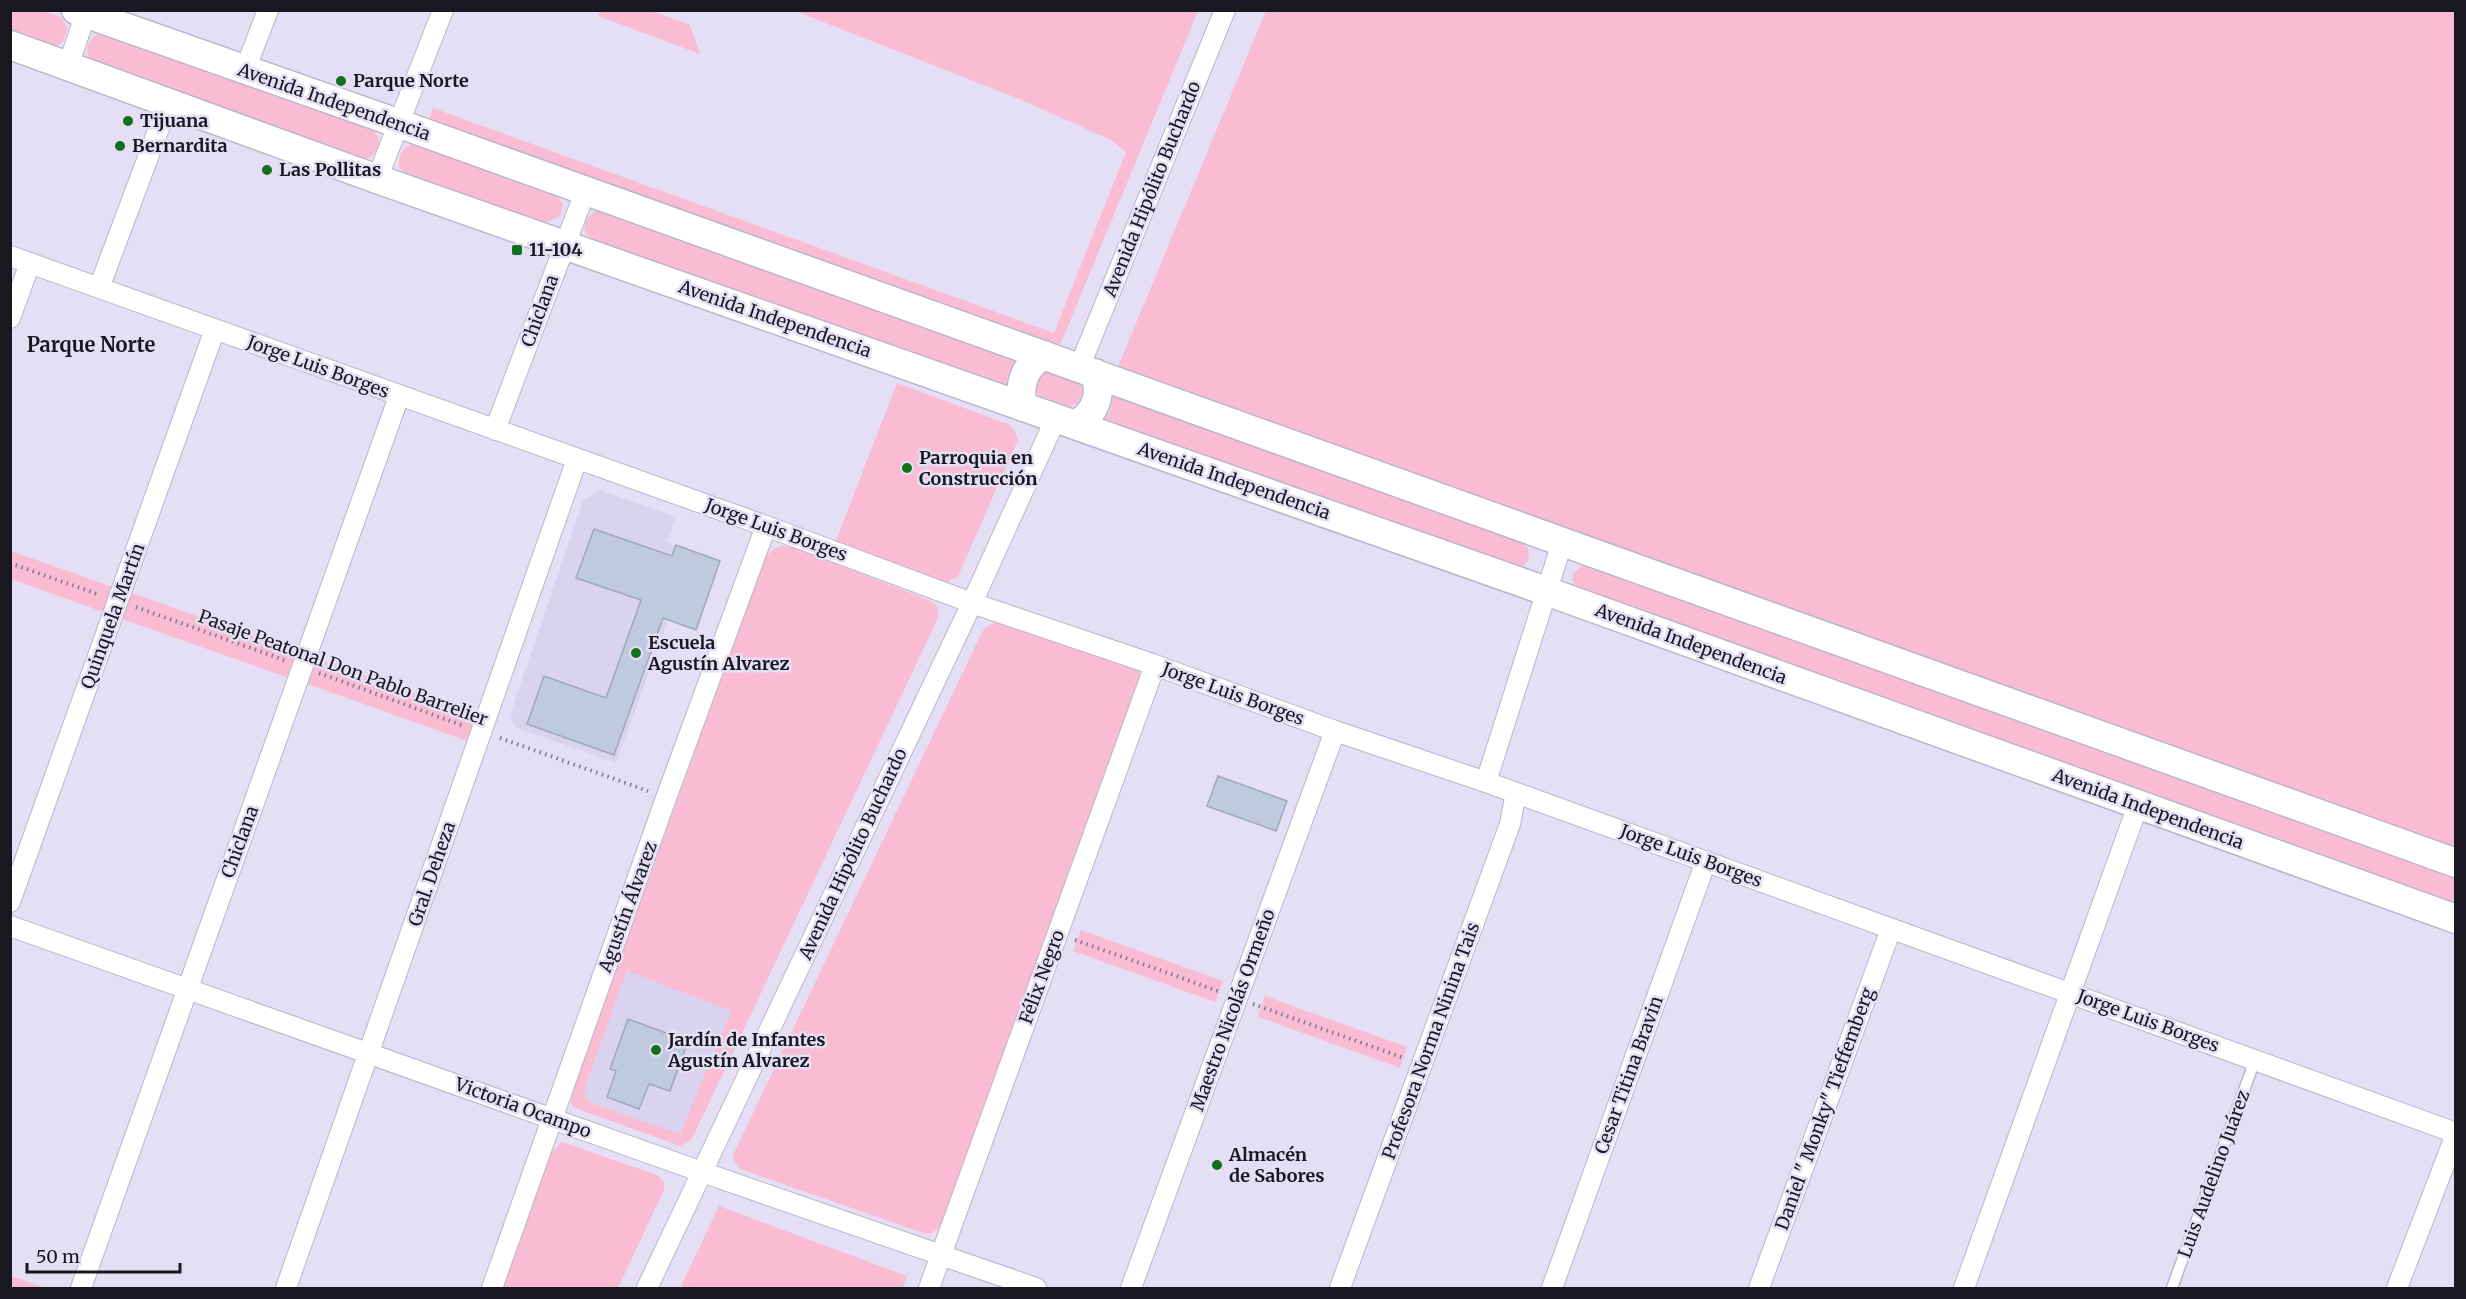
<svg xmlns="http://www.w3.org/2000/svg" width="2466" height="1299" font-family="Merriweather,serif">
<rect width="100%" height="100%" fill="#e4dff5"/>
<path fill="#d9d3ef" d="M 600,490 L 676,517 L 667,542 L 720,561 L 696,630 L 668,620 L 616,763 L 515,727 L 510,715 L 583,501 Z
M 627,971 L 731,1011 L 680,1134 L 589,1102 L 584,1090 Z"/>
<path fill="#fabcd2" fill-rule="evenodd" d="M 10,11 L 44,11 L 61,17 L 68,29 L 62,43 L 56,46 L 48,47 L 11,33 Z
M 600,11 L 653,11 L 690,25 L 700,54 L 598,16 Z
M 795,11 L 1198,11 L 1061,343 L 1057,346 L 429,121 L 433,108 L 1054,333 L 1126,152 L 1111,140 L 1019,99 Z
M 1266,11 L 2455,11 L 2455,849 L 1117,369 Z
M 103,33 L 372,128 L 379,138 L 378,148 L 371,157 L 360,159 L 92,62 C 82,50 88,36 103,33 Z
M 412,144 L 556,194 L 563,205 L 560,216 L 545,223 L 405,173 L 399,167 C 398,156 402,148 412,144 Z
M 597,210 L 1016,360 L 1008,373 L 1005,389 L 591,238 C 579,230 586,216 597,210 Z
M 1048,371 L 1079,381 L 1083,391 L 1077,404 L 1068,408 C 1047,402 1032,403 1039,377 Z
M 897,383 L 1008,424 L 1015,431 L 1018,440 L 958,576 L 944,584 L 835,543 Z
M 1113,396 L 1521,543 L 1528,548 L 1529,560 L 1520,568 L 1103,422 L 1111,410 Z
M 780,546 L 790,546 L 929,600 L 937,606 L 938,618 L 692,1139 L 680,1146 L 578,1109 L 571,1104 L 571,1096 L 764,559 L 771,551 ZM 627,971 L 731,1011 L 680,1134 L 589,1102 L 584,1090 Z
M 11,551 L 113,587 L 103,612 L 11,579 Z
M 1582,566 L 1590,567 L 2455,879 L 2455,904 L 1578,588 L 1572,580 L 1573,574 Z
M 129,592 L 298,652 L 289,678 L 119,618 Z
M 996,622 L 1002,622 L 1137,668 L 1141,676 L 941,1226 L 932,1233 L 926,1234 L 740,1169 L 734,1160 L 733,1155 L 982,632 L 986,627 Z
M 315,658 L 480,716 L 470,742 L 305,683 Z
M 1081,930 L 1223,981 L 1215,1002 L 1073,951 Z
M 1265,996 L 1407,1047 L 1400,1068 L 1258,1017 Z
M 562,1142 L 657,1175 L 664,1182 L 664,1190 L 618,1288 L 503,1288 L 551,1152 Z
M 719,1206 L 907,1276 L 903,1288 L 680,1288 Z
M 10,1276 L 11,1276 L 46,1288 L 11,1288 Z"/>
<path fill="#c0cade" stroke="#9fa9bc" stroke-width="1.5" d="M 594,529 L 672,556 L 676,545 L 720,561 L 696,630 L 663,618 L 614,755 L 527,724 L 544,676 L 606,698 L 641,600 L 576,578 Z
M 1218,776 L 1287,801 L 1276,831 L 1207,806 Z
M 628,1019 L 688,1041 L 670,1091 L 649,1084 L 639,1109 L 607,1097 L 616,1071 L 610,1069 Z"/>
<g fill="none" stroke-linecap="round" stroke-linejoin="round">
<defs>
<path id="service" d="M 2172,1288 L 2255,1060"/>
<path id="minor" d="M 68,66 L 87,10
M 245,70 L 268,10
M 377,179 L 443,10
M 10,256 L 766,526 L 972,603 L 1155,665 L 1335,731 L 1486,782 L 2456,1133
M 99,288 L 168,104
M 10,318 L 30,263
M 1079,368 L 1225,10
M 495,430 L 585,192
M 1486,782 L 1562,543
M 10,902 L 215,329
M 10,926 L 702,1172 L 1036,1288
M 81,1288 L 399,396
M 286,1288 L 577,459
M 492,1288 L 666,798 L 766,526
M 647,1288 L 972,603 L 1056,418
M 929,1288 L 1155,665
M 1131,1288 L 1335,731
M 1340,1288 L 1510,824 L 1516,793
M 1552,1288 L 1706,861
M 1759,1288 L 1891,929
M 1964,1288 L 2138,805
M 2397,1288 L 2456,1134"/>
<path id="secondary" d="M 76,10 L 400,124 L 2456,863
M 10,45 L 377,179 L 1546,591 L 2456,919
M 1023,407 C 1018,385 1024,366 1044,355
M 1076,425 C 1096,412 1102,396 1095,373"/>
</defs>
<use href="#service" stroke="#b9b5ca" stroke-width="13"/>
<use href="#minor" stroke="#b9b5ca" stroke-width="22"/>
<use href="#secondary" stroke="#b9b5ca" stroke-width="31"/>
<path stroke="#7e7b8a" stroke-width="4" stroke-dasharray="1.5 4.5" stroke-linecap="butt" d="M 10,563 L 100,595
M 136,607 L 287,661
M 319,673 L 464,726
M 500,738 L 648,791
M 1075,940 L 1221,992
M 1253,1004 L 1404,1058"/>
<use href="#service" stroke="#fff" stroke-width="10"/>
<use href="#minor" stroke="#fff" stroke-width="20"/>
<use href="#secondary" stroke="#fff" stroke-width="28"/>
</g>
<g fill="#14701d" stroke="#e4dff5" stroke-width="2">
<circle cx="341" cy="81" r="6"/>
<circle cx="128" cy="121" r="6"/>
<circle cx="120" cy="146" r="6"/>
<circle cx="267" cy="170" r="6"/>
<rect x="511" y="244" width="12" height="12" rx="3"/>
<circle cx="907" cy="468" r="6"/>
<circle cx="636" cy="653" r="6"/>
<circle cx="656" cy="1050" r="6"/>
<circle cx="1217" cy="1165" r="6"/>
</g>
<g text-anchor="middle" stroke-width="5" stroke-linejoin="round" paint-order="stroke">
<g font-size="18" font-weight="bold" fill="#19171f" stroke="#e4dff5" text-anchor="start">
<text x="353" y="87">Parque Norte</text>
<text x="140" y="127">Tijuana</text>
<text x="132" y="152">Bernardita</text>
<text x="279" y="176">Las Pollitas</text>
<text x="529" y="256">11-104</text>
<text x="919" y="464">Parroquia en<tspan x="919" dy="21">Construcción</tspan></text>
<text x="648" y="649">Escuela<tspan x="648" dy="21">Agustín Alvarez</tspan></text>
<text x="668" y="1046">Jardín de Infantes<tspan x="668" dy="21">Agustín Alvarez</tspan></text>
<text x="1229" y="1161">Almacén<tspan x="1229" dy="21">de Sabores</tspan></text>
</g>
<g font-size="18" fill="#19171f" stroke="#e4dff5">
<text transform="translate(334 102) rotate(19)" y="6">Avenida Independencia</text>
<text transform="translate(1152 189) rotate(-68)" y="6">Avenida Hipólito Buchardo</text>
<text transform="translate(540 311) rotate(-70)" y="6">Chiclana</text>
<text transform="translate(775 319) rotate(19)" y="6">Avenida Independencia</text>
<text transform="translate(318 367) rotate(20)" y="6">Jorge Luis Borges</text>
<text transform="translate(1234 481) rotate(19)" y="6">Avenida Independencia</text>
<text transform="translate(776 530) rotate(20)" y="6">Jorge Luis Borges</text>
<text transform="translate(113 616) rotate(-70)" y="6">Quinquela Martín</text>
<text transform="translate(1691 644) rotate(20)" y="6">Avenida Independencia</text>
<text transform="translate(343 668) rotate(20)" y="6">Pasaje Peatonal Don Pablo Barrelier</text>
<text transform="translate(1233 694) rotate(20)" y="6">Jorge Luis Borges</text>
<text transform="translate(2148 809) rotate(20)" y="6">Avenida Independencia</text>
<text transform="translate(240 842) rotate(-70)" y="6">Chiclana</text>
<text transform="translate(853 854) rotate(-65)" y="6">Avenida Hipólito Buchardo</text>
<text transform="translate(1691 856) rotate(20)" y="6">Jorge Luis Borges</text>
<text transform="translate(432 874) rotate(-71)" y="6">Gral. Deheza</text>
<text transform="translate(628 907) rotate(-70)" y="6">Agustín Álvarez</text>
<text transform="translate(1042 977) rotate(-70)" y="6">Félix Negro</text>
<text transform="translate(1233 1010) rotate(-70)" y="6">Maestro Nicolás Ormeño</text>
<text transform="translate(2148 1021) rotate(20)" y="6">Jorge Luis Borges</text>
<text transform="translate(1431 1041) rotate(-70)" y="6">Profesora Norma Ninina Tais</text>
<text transform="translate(1629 1075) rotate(-70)" y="6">Cesar Titina Bravin</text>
<text transform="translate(523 1108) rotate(20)" y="6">Victoria Ocampo</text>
<text transform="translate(1825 1109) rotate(-70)" y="6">Daniel " Monky" Tieffemberg</text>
<text transform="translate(2214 1174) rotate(-70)" y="6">Luis Audelino Juárez</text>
</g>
<g font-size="20" font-weight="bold" fill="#19171f" stroke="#e4dff5">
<text x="91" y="352">Parque Norte</text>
</g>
</g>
<rect width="2466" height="1299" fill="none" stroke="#19171f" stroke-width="24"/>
<path d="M27 1263v9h153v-9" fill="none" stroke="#19171f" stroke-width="3"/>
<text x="36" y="1263" font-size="18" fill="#19171f" stroke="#e4dff5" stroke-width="4.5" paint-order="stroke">50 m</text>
</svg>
